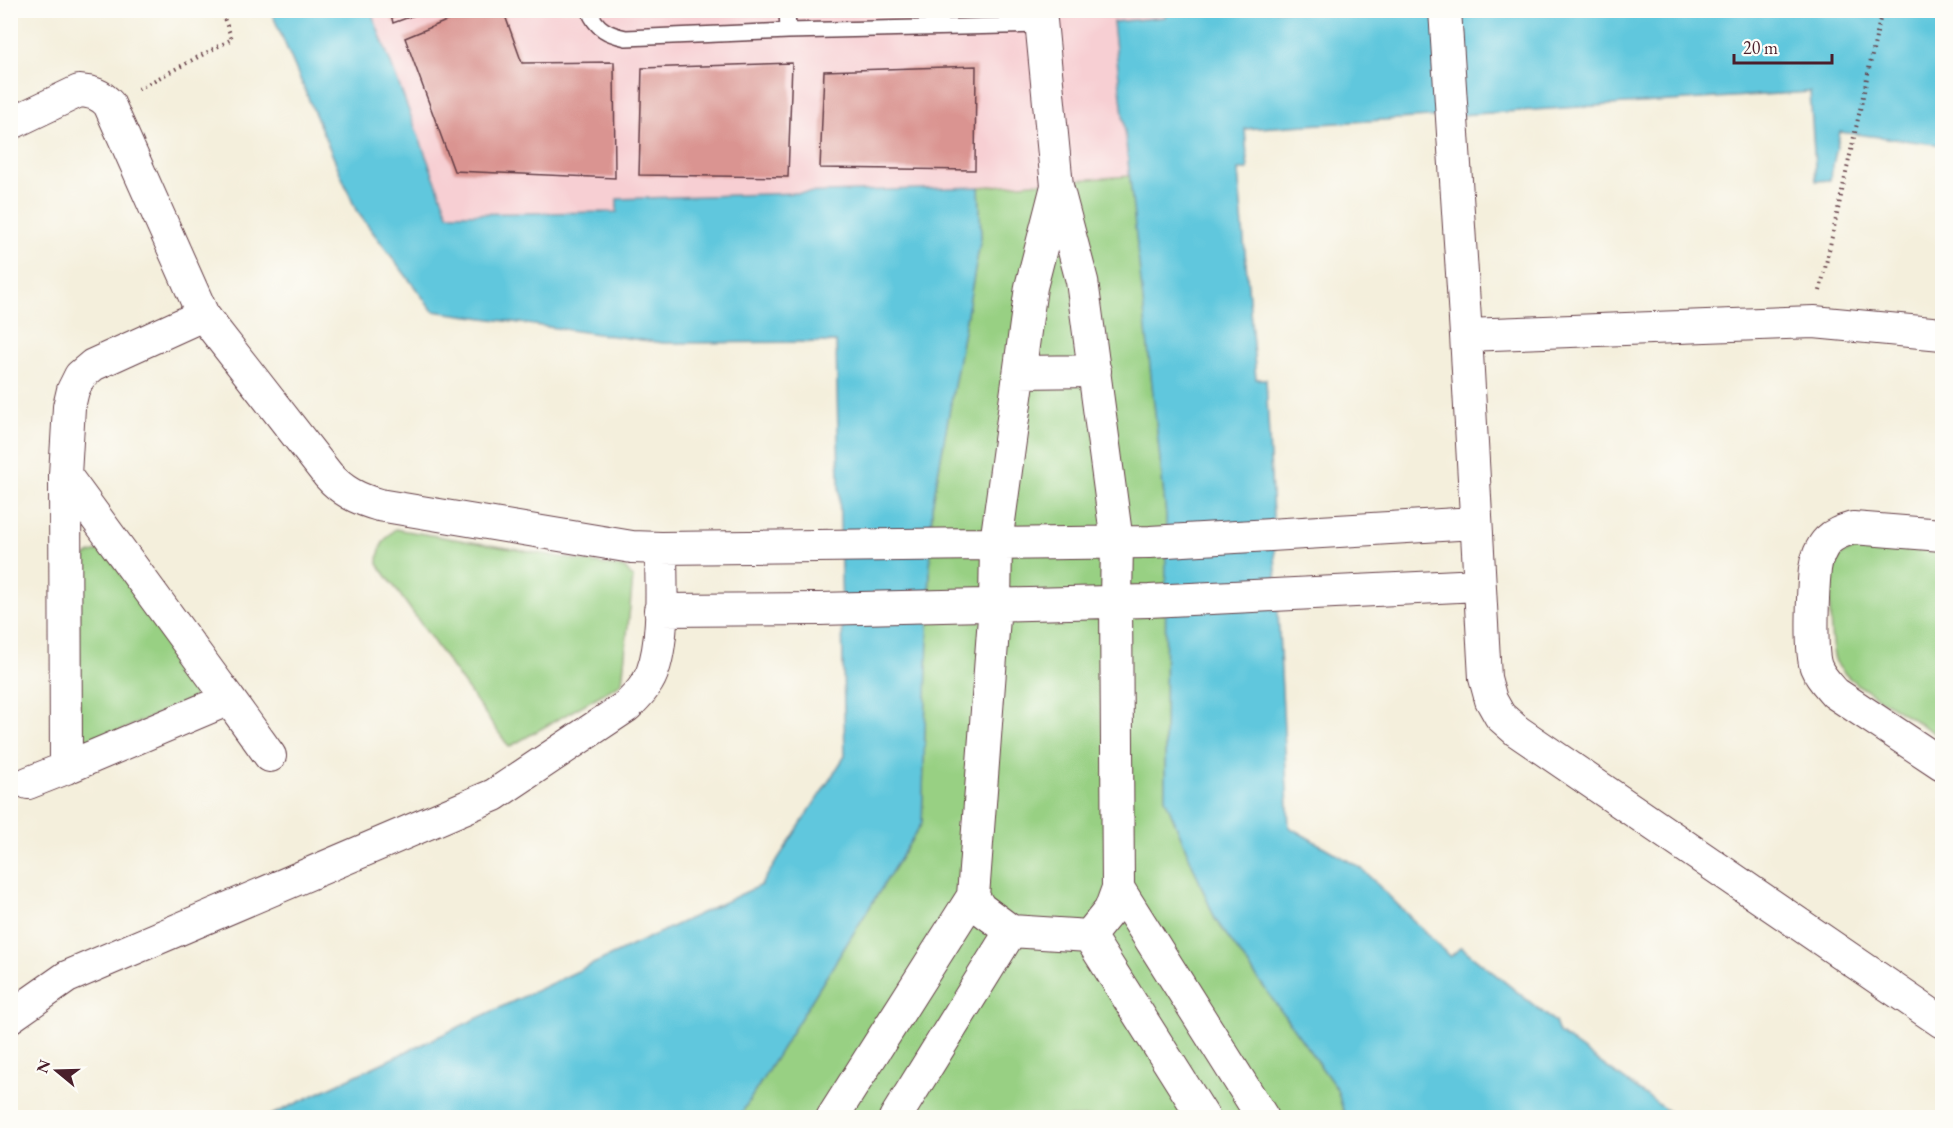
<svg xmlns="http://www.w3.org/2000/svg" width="1953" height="1128" font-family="'EB Garamond',serif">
<rect width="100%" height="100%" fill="#fdfcf7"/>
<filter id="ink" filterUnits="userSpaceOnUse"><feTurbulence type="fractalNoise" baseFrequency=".0167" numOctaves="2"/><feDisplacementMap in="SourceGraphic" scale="12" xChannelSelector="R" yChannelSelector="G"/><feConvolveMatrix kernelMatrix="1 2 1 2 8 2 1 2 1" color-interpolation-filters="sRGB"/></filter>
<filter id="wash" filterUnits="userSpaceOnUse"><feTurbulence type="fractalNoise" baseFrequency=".008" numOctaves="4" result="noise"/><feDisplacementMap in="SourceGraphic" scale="24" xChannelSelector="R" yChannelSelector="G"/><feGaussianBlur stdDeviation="1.35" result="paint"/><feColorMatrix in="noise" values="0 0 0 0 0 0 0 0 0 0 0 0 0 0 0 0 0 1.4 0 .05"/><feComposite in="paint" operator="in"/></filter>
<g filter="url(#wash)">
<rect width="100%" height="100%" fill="#f4efdc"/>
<path fill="#f7cfd3" d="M 371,11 L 1166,11 L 1165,17 L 1113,22 L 1130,176 L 979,187 L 618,199 L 618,212 L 448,214 Z"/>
<path fill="#98d083" stroke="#717857" stroke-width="1.5" d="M 1130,176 L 1166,515 L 1165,798 L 1215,919 L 1337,1089 L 1345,1117 L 741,1118 L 744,1109 L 922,823 L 932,507 L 981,237 L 979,187 Z
M 395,529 L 625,568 L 633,578 L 622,683 L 509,747 L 378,564 C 378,548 383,540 395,529 Z
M 1860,548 L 1942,550 L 1942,738 L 1858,685 C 1850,679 1840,671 1836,662 C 1830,649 1827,577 1833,565 C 1838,554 1849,551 1860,548 Z
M 99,551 L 109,556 L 198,683 L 193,698 L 89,745 L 83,744 L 79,739 L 78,568 C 83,557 87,553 99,551 Z"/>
<path fill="#60c7dd" stroke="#557384" stroke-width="1.5" d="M 1166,10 L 1942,11 L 1942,145 L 1840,132 L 1830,180 L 1816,181 L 1810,92 L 1245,129 L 1248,170 L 1238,170 L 1256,379 L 1266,379 L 1289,827 L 1361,868 L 1450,957 L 1461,947 L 1555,1022 L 1559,1033 L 1676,1117 L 1345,1117 L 1337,1089 L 1215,919 L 1165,798 L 1166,515 L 1113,22 L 1165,17 Z
M 271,11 L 371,11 L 448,214 L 617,212 L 617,199 L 979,187 L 981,237 L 932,507 L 922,823 L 744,1109 L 741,1117 L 265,1118 L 761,885 L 845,756 L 836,342 L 663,343 L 433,311 L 356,210 Z"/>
<g id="blocks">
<path fill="#da9491" d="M 390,10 L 426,10 L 426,11 L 393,23 Z
M 473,10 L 503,10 L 522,63 L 614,62 L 615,178 L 454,171 L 405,38 Z
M 792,63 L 788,177 L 639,175 L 642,68 Z
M 976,66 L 975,170 L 820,168 L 824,71 Z"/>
</g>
</g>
<g filter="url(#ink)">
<use href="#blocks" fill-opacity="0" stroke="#643e46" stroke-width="1.5"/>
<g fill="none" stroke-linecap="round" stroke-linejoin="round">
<defs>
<path id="service" d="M 589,10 C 596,29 608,34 626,38 L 788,31 L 1041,25
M 787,10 L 788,31"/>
<path id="minor" d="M 1040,10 L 1057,186 L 1082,281 L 1117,542 L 1116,601 L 1118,888 L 1110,910 L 1089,936
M 1445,10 L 1466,335 L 1485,678 L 1491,700 L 1500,716 L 1517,731 L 1942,1022
M 10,124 L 79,91 C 92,92 100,94 109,104 L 203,315 L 328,475 C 343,492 358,499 379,505 L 632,547 L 661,548 L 1150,542 L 1475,523
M 1466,335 L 1814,322 L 1942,334
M 1020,372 L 1095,371
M 65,475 L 229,699 L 66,768 L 65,475 L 69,407 L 73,390 L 80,376 L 93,365 L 203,315
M 1942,535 L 1853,528 C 1844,531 1835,533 1828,540 C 1821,547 1816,560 1815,569 C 1813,588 1810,651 1816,667 C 1820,677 1828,685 1835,693 L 1942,764
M 660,610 L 819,609 L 1149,601 L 1479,585
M 229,699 L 270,756
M 28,783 L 66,768
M 1118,888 L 1263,1118
M 973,896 L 980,908 L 1011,931 L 1089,936
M 1089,936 L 1204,1118
M 10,1017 L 67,977 L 494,795 L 627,706 C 637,696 647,686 652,673 C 665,639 661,584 661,548
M 832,1118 L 973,896 L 995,604 L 996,543 L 1031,287 L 1057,186
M 895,1118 L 1011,931"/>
</defs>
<use href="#service" stroke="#643e46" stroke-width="18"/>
<use href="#minor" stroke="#643e46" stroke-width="34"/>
<path stroke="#643e46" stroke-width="4" stroke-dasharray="1.5 4.5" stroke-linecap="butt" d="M 138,89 L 232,39 L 221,10
M 1820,291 L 1882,10"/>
<use href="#service" stroke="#fff" stroke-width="15"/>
<use href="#minor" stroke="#fff" stroke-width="32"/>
</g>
</g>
<rect width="1953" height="1128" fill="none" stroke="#fdfcf7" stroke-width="36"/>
<g transform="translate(57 1071) rotate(289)" stroke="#fdfcf7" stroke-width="4.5" paint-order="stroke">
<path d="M0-4.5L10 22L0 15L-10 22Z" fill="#4a1f2b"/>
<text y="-9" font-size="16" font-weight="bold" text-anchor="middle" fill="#4a1f2b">N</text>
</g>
<path d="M1734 54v9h98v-9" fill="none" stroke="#4a1f2b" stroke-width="3"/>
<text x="1743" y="54" font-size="18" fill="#4a1f2b" stroke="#fdfcf7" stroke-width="4.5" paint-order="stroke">20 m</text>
</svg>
